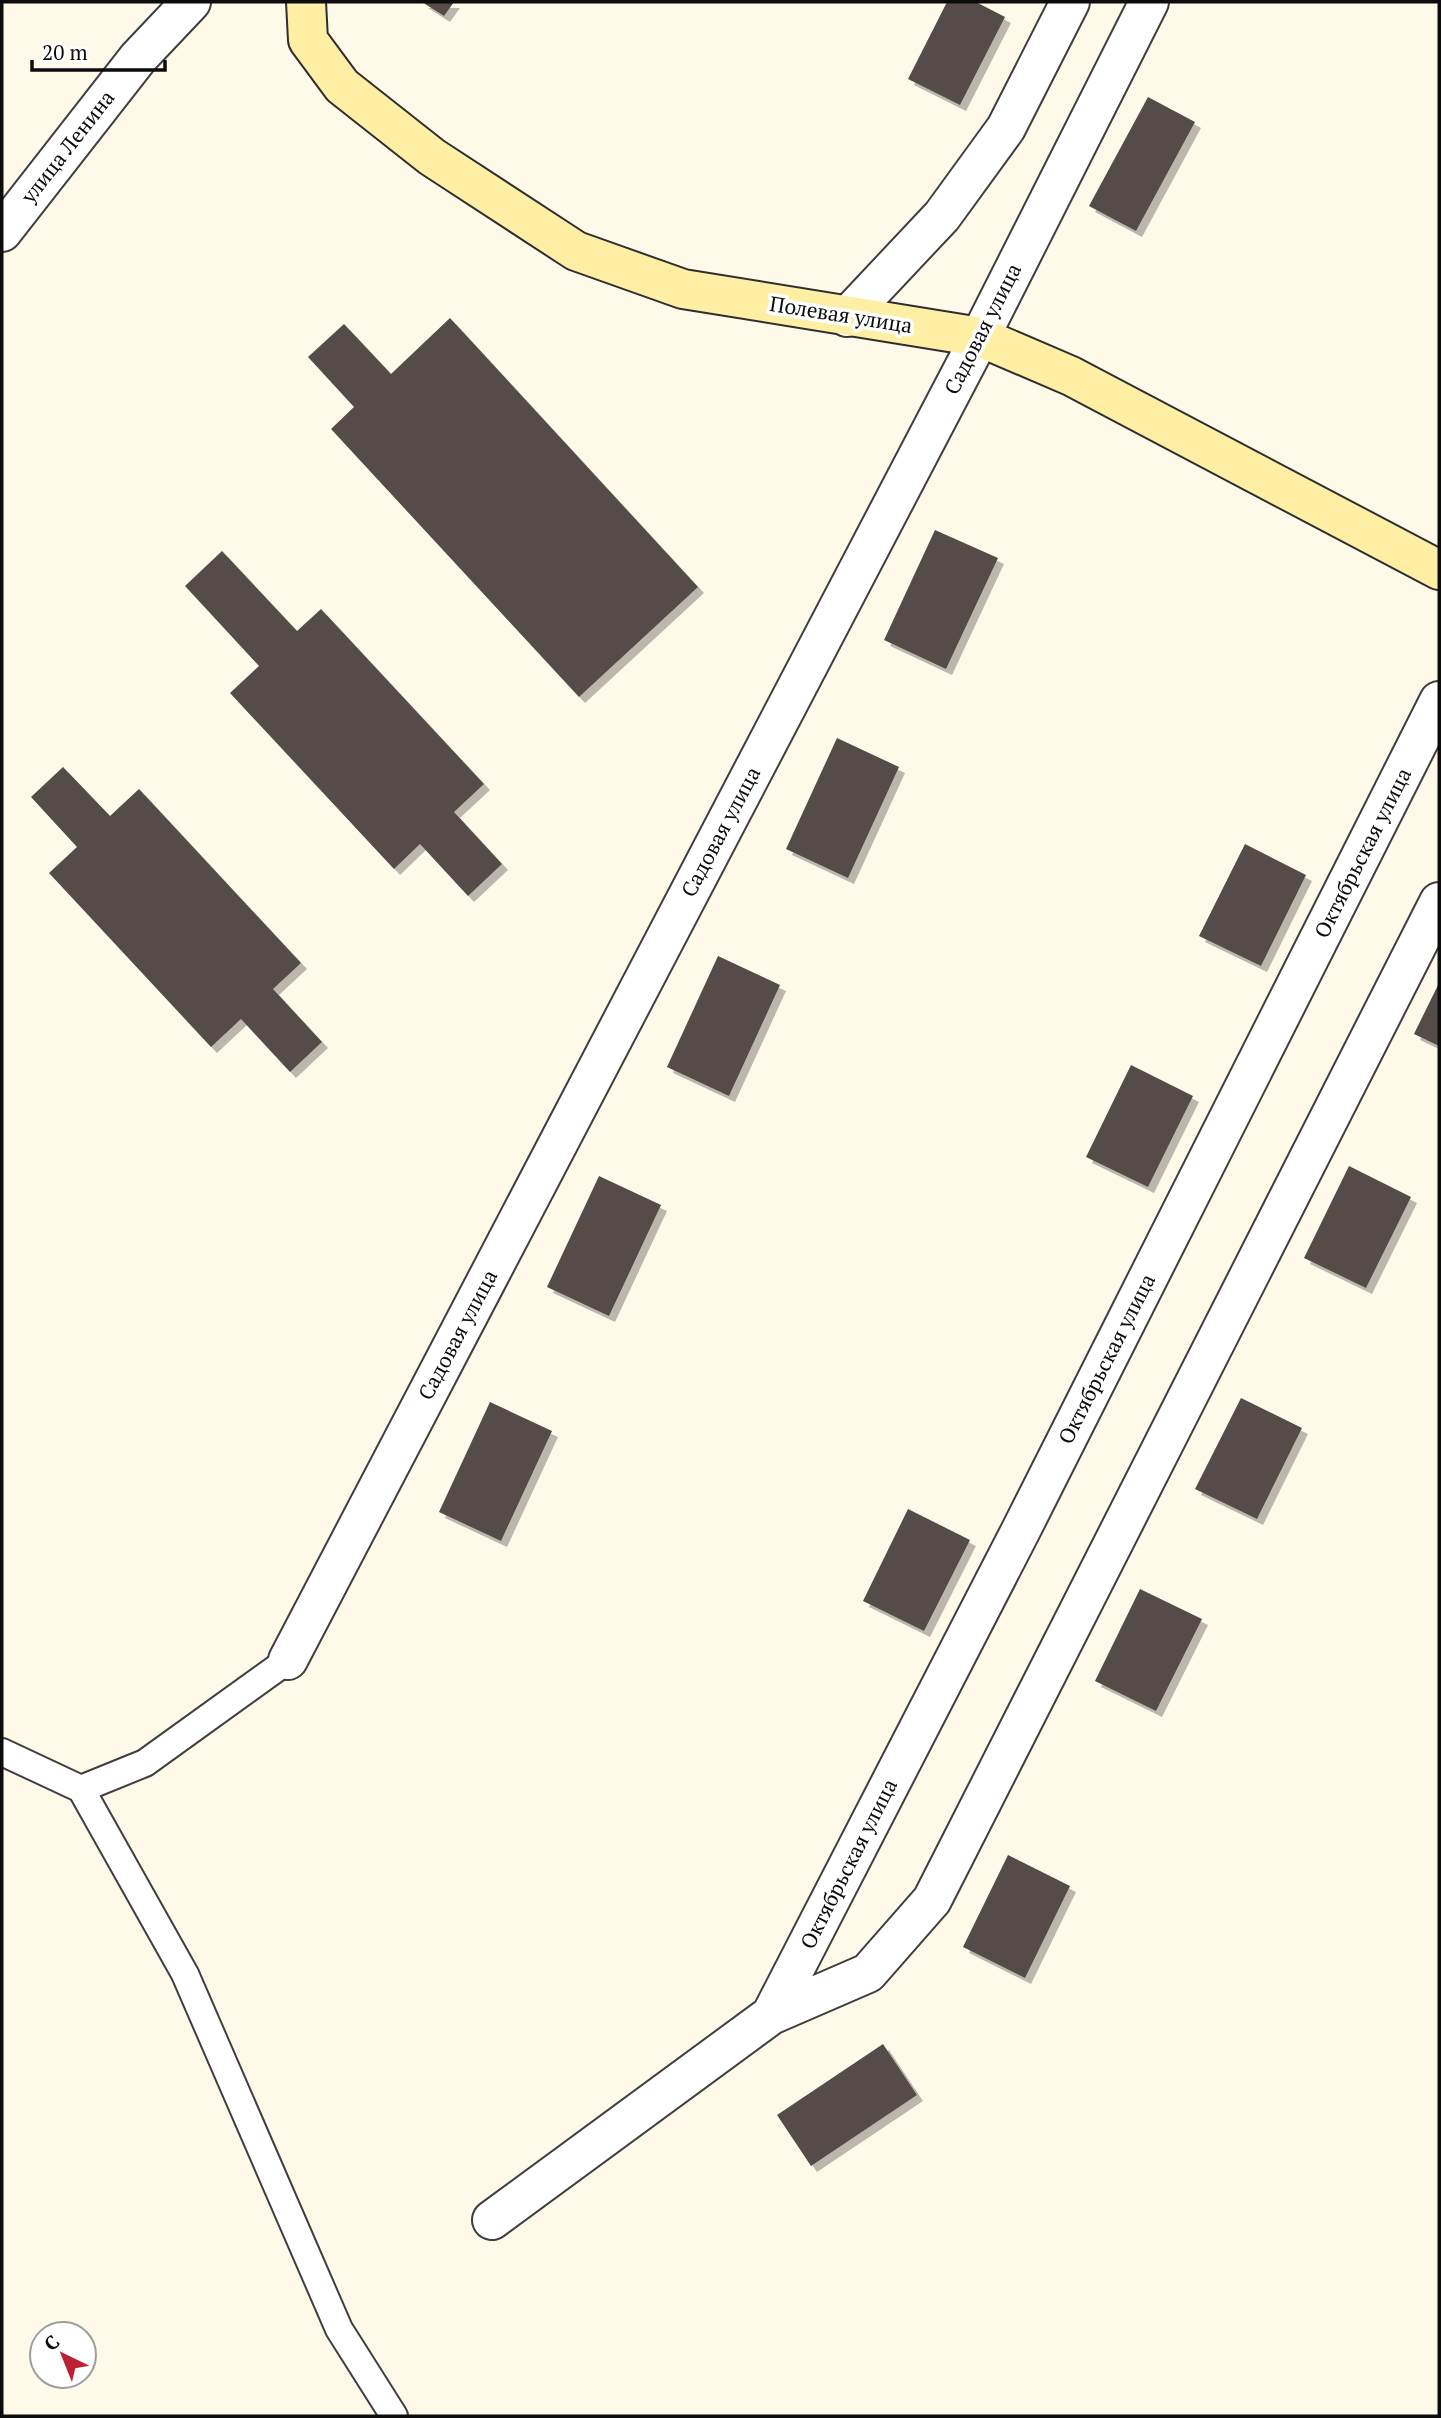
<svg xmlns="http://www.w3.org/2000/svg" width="1441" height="2418" font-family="'PT Serif',serif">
<defs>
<filter id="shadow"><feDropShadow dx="6" dy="6" stdDeviation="0" flood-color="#0004"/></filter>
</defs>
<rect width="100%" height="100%" fill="#fff9ea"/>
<path fill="#544c48" filter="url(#shadow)" d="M 422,2 L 454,2 L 444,16 Z
M 947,2 L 976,2 L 1005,17 L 960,105 L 908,79 Z
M 1148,97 L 1195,122 L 1136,231 L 1089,206 Z
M 450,318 L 698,587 L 579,697 L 331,429 L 354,407 L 308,357 L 344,324 L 391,374 Z
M 935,530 L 998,558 L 946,669 L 884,640 Z
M 222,551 L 297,631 L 321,609 L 484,784 L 454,812 L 502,864 L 468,896 L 420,844 L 394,869 L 230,693 L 259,666 L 185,586 Z
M 837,738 L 899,767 L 848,878 L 786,849 Z
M 63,767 L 110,816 L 139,789 L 301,963 L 273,989 L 322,1042 L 290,1072 L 241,1019 L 211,1047 L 49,873 L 77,847 L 31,797 Z
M 1245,844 L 1306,875 L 1261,966 L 1199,936 Z
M 718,956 L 780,985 L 729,1096 L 667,1067 Z
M 1439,983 L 1439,1046 L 1414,1034 Z
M 1131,1065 L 1193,1096 L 1148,1187 L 1086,1157 Z
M 1349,1166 L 1411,1197 L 1366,1288 L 1304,1258 Z
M 599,1176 L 661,1205 L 609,1316 L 547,1287 Z
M 1241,1398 L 1302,1428 L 1257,1519 L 1195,1489 Z
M 490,1402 L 552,1431 L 501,1541 L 439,1512 Z
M 908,1509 L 970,1540 L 924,1631 L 863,1601 Z
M 1140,1589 L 1202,1619 L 1156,1711 L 1095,1681 Z
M 1008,1855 L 1070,1886 L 1025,1978 L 963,1947 Z
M 883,2044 L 917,2095 L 811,2166 L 777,2115 Z"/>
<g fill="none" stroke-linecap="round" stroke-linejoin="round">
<defs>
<path id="lane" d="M 2,1752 L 81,1789 L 145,1763 L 288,1660
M 81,1789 L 185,1974 L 339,2329 L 394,2416"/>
<path id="street" d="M 2,232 L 138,58 L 191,2
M 847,317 L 942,216 L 1006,128 L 1070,2
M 288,1660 L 980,337 L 1149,2
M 771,2015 L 1021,1530 L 1439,701
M 492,2220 L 771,2015 L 868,1973 L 932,1900 L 1439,902"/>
<path id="secondary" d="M 306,2 L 308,40 L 342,86 L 432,157 L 576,251 L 683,289 L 980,337 L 1071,376 L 1439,570"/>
</defs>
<use href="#lane" stroke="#3f3f3f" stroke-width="30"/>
<use href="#street" stroke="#3f3f3f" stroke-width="42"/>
<use href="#secondary" stroke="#2e2e2e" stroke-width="42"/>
<use href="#lane" stroke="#fff" stroke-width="26"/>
<use href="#street" stroke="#fff" stroke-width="38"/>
<use href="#secondary" stroke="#ffefa5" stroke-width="38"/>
</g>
<g text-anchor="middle" stroke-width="7" stroke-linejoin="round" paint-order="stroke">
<g font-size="21" fill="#0c0c0c" stroke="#fff">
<text transform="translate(68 147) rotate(-52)" y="7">улица Ленина</text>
<text transform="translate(841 315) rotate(9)" y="7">Полевая улица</text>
<text transform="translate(983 329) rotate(-63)" y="7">Садовая улица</text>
<text transform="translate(721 832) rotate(-62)" y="7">Садовая улица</text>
<text transform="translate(1363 853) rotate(-63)" y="7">Октябрьская улица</text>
<text transform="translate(458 1335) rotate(-62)" y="7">Садовая улица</text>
<text transform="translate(1107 1359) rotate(-63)" y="7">Октябрьская улица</text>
<text transform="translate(849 1864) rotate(-63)" y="7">Октябрьская улица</text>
</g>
</g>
<rect width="1441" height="2418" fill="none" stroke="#0c0c0c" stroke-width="7"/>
<g transform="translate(63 2355) rotate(317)"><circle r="33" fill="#ffffff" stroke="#9e9e9e" stroke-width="2"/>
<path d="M0-5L12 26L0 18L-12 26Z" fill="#bd2234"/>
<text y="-10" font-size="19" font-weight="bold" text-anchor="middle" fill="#0c0c0c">С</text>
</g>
<path d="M32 60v10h133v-10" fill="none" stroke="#0c0c0c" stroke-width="3.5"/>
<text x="42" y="60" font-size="21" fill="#0c0c0c" stroke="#ffffff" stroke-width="5" paint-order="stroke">20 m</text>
</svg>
